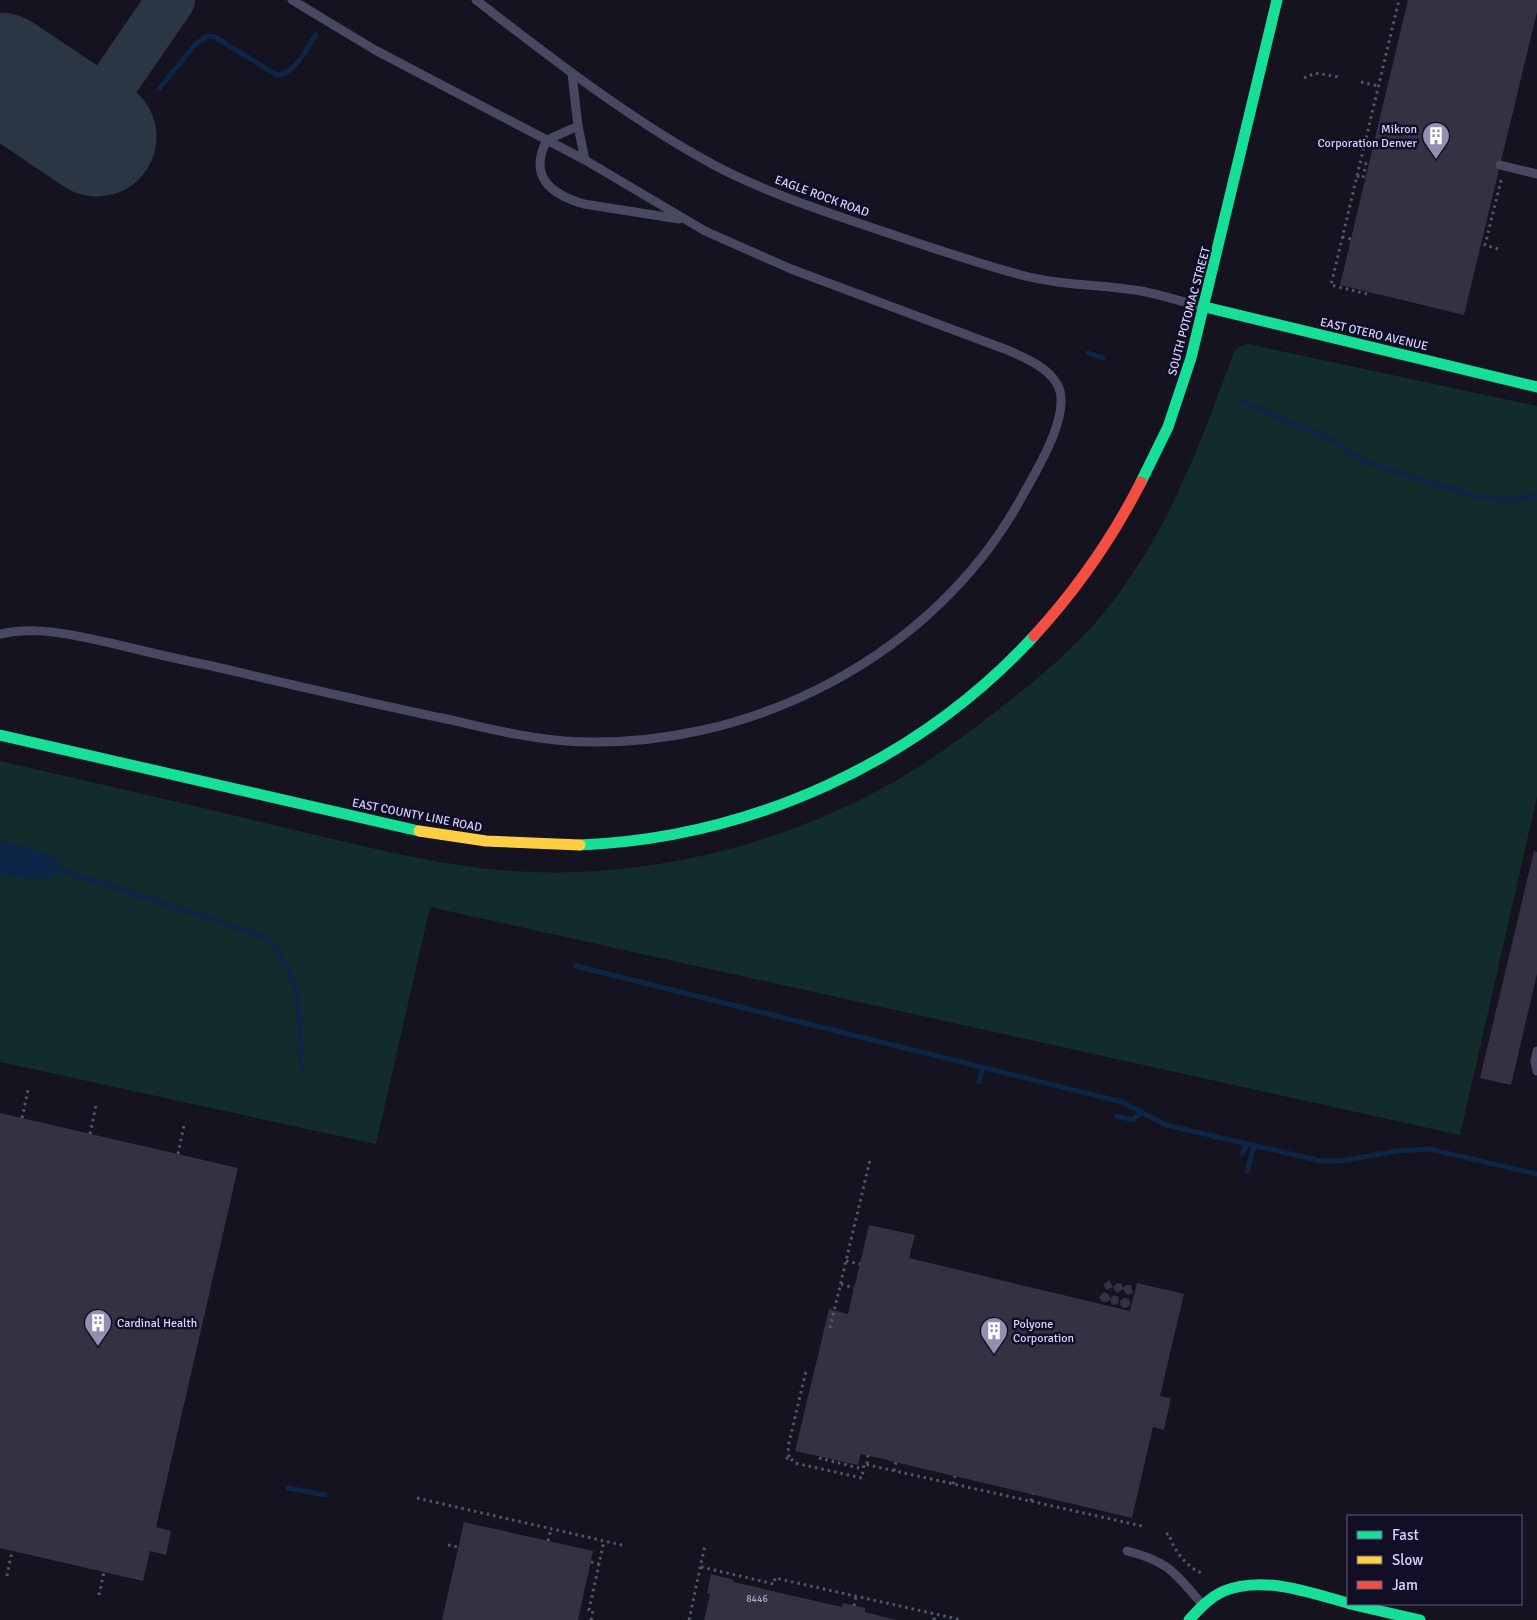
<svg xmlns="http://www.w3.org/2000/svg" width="1537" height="1620" font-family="Signika,sans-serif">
  <rect width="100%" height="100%" fill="#151320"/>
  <path fill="#122b2b" d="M1248 344 1537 406V797L1460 1135 430 907 376 1144 0 1062V761C97 783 194 806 291 829 363 846 436 865 510 871 644 880 782 846 897 780 932 760 964 736 995 712 1039 678 1081 644 1114 600 1171 525 1202 439 1234 352L1240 346Z"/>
  <path fill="#0d2547" d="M0 841 52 855 61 865 51 879 0 876Z"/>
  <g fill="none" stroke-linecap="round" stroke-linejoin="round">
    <g stroke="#0d2547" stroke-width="5">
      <path d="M159 89 195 45 207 36 215 37 277 75C296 74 306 48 316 35"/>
      <path d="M1088 353 1103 358"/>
      <path d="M1241 401 1328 438 1356 457 1383 468 1473 495 1503 501 1537 496"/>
      <path d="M52 867 260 935C304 965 298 1019 302 1067"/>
      <path d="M576 966 1122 1102 1166 1125 1321 1161H1341L1397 1151 1429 1149 1537 1174"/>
      <path d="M979 1082 983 1067"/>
      <path d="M1117 1116 1133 1120 1142 1112"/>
      <path d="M1242 1154 1247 1144"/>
      <path d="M1247 1172 1254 1146"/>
      <path d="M288 1488 325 1495"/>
    </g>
    <path stroke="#2a3644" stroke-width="48" d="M83 128 171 0"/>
    <path stroke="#2a3644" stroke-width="119" d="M0 72 97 137"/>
  </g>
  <g fill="#333142">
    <path d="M1408 0H1537V12L1464 315 1340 285Z"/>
    <path d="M1534 851 1537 852V974L1511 1085 1480 1078Z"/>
    <path d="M0 1113 238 1168 156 1527 171 1531 166 1555 150 1551 143 1581 0 1548Z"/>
    <path d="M869 1225 915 1235 909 1258 1130 1311 1137 1283 1184 1294 1160 1396 1171 1398 1164 1430 1153 1427 1132 1518 861 1454 858 1465 795 1451 829 1309 848 1314Z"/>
    <path d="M1109 1280 1113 1287 1117 1283 1122 1284 1123 1288 1126 1285H1131L1133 1293 1127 1295 1123 1289 1117 1293 1113 1287 1107 1290 1103 1285Z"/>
    <path d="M1104 1292 1108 1294 1110 1298 1114 1295 1119 1297 1118 1304 1112 1305 1110 1300 1107 1302H1102L1099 1297Z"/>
    <circle cx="1125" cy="1303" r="5"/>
    <path d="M464 1522 593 1551 578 1620H442Z"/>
    <path d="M711 1574 734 1580 733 1582 842 1607 843 1603 865 1608V1612L896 1620H704L710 1594 707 1593Z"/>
  </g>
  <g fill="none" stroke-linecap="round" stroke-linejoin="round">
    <g stroke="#4b5a67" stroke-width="3" stroke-dasharray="2.5 4" stroke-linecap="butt">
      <path d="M1304 78 1315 73 1339 77"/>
      <path d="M1361 82 1378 86"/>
      <path d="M1357 176 1363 178 1366 163H1369"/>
      <path d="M1342 237 1351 239"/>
      <path d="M1498 249 1485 245 1502 177"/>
      <path d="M1367 294 1331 285 1399 0"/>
      <path d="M22 1118 28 1090"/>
      <path d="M90 1134 96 1105"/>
      <path d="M178 1154 184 1125"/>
      <path d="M846 1261 860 1264"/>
      <path d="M841 1284 854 1288"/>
      <path d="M830 1328 870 1160"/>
      <path d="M789 1457 788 1447 806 1371"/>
      <path d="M819 1458 863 1469"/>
      <path d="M786 1459 789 1457 795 1463 862 1478 864 1464 1142 1526"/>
      <path d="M867 1464 868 1455"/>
      <path d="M894 1471 896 1462"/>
      <path d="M953 1484 955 1476"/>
      <path d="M417 1498 626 1546"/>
      <path d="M1031 1501 1033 1494"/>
      <path d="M1166 1534H1169C1173 1550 1188 1569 1204 1574"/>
      <path d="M548 1541 551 1529"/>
      <path d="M448 1545 458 1547"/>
      <path d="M591 1562 599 1564"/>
      <path d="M701 1567 774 1584 775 1578 962 1620"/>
      <path d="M7 1576 12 1551"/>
      <path d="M99 1595 104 1572"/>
      <path d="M854 1606 856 1596"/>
      <path d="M591 1620 593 1611 589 1610 604 1541"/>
      <path d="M689 1620 705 1545"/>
      <path d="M934 1620 935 1614"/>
    </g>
    <g stroke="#484861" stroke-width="9">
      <path d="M476 0C553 59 629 119 714 165 767 193 823 211 879 230 926 246 973 262 1021 275 1063 286 1100 284 1141 291 1162 295 1183 302 1204 307"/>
      <path d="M572 74 578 126 585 160"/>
      <path d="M578 126 547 140C528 176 550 194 584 204L679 219"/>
      <path d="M1500 165 1537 174"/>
      <path d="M0 634C41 625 83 637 123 646 152 653 182 660 212 666 289 684 365 702 442 718 483 727 524 738 565 741 748 753 937 656 1024 493 1038 468 1073 411 1057 384 1047 367 1027 359 1010 351L791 269 705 231 585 160 375 50 292 0"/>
      <path d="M1537 1051 1535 1061 1537 1071"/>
      <path d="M1127 1551C1168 1561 1175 1573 1202 1604"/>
    </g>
    <g stroke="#16e098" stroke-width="11">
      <path d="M1205 307 1537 387"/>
      <path d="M1141 482 1168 427 1191 358 1277 0"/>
      <path d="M0 735 419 831"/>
      <path d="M580 845C751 838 918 762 1034 636"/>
      <path d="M1350 1604 1420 1620"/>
      <path d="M1189 1620C1199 1609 1210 1597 1224 1591 1263 1575 1310 1593 1348 1603"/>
    </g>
    <path stroke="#ffcf43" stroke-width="11" d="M419 831 486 841 580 845"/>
    <path stroke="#f24e42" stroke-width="11" d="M1034 636C1077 589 1112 539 1141 482"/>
  </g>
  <defs>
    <symbol id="building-pin" viewBox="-11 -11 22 30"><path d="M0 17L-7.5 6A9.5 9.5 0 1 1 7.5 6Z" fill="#928fb1" stroke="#110e25"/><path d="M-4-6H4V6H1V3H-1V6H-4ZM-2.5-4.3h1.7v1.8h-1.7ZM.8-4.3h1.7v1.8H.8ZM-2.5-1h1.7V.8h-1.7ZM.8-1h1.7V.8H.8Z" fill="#fff"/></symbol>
  </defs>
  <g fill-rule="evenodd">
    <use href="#building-pin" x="1420" y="120" width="32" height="43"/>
    <use href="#building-pin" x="82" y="1307" width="32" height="43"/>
    <use href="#building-pin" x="978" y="1315" width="32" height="43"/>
  </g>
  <g text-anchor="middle" stroke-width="5" stroke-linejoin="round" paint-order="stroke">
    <g font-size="10" fill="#adaad0">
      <text x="757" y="1602">8446</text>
    </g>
    <g font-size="12" fill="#d6d2ff" stroke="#110e25" text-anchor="start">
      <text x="1417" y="133" text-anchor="end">Mikron<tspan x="1417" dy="14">Corporation Denver</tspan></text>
      <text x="117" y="1327">Cardinal Health</text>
      <text x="1013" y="1328">Polyone<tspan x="1013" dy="14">Corporation</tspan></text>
    </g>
    <g font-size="12" fill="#d6d2ff" stroke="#110e25">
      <text transform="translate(822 196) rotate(20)" y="4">EAGLE ROCK ROAD</text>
      <text transform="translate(1189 311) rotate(-75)" y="4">SOUTH POTOMAC STREET</text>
      <text transform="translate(1374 334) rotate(13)" y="4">EAST OTERO AVENUE</text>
      <text transform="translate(417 815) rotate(11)" y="4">EAST COUNTY LINE ROAD</text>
    </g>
  </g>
  <rect x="1347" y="1515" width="175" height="90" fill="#110e25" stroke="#605c7c"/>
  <rect x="1357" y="1531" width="25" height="8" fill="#16e098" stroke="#605c7c"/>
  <text x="1392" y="1540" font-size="15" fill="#d6d2ff">Fast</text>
  <rect x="1357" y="1556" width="25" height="8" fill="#ffcf43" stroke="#605c7c"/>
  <text x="1392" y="1565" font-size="15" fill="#d6d2ff">Slow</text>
  <rect x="1357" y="1581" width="25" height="8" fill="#f24e42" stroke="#605c7c"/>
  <text x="1392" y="1590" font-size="15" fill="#d6d2ff">Jam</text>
</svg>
